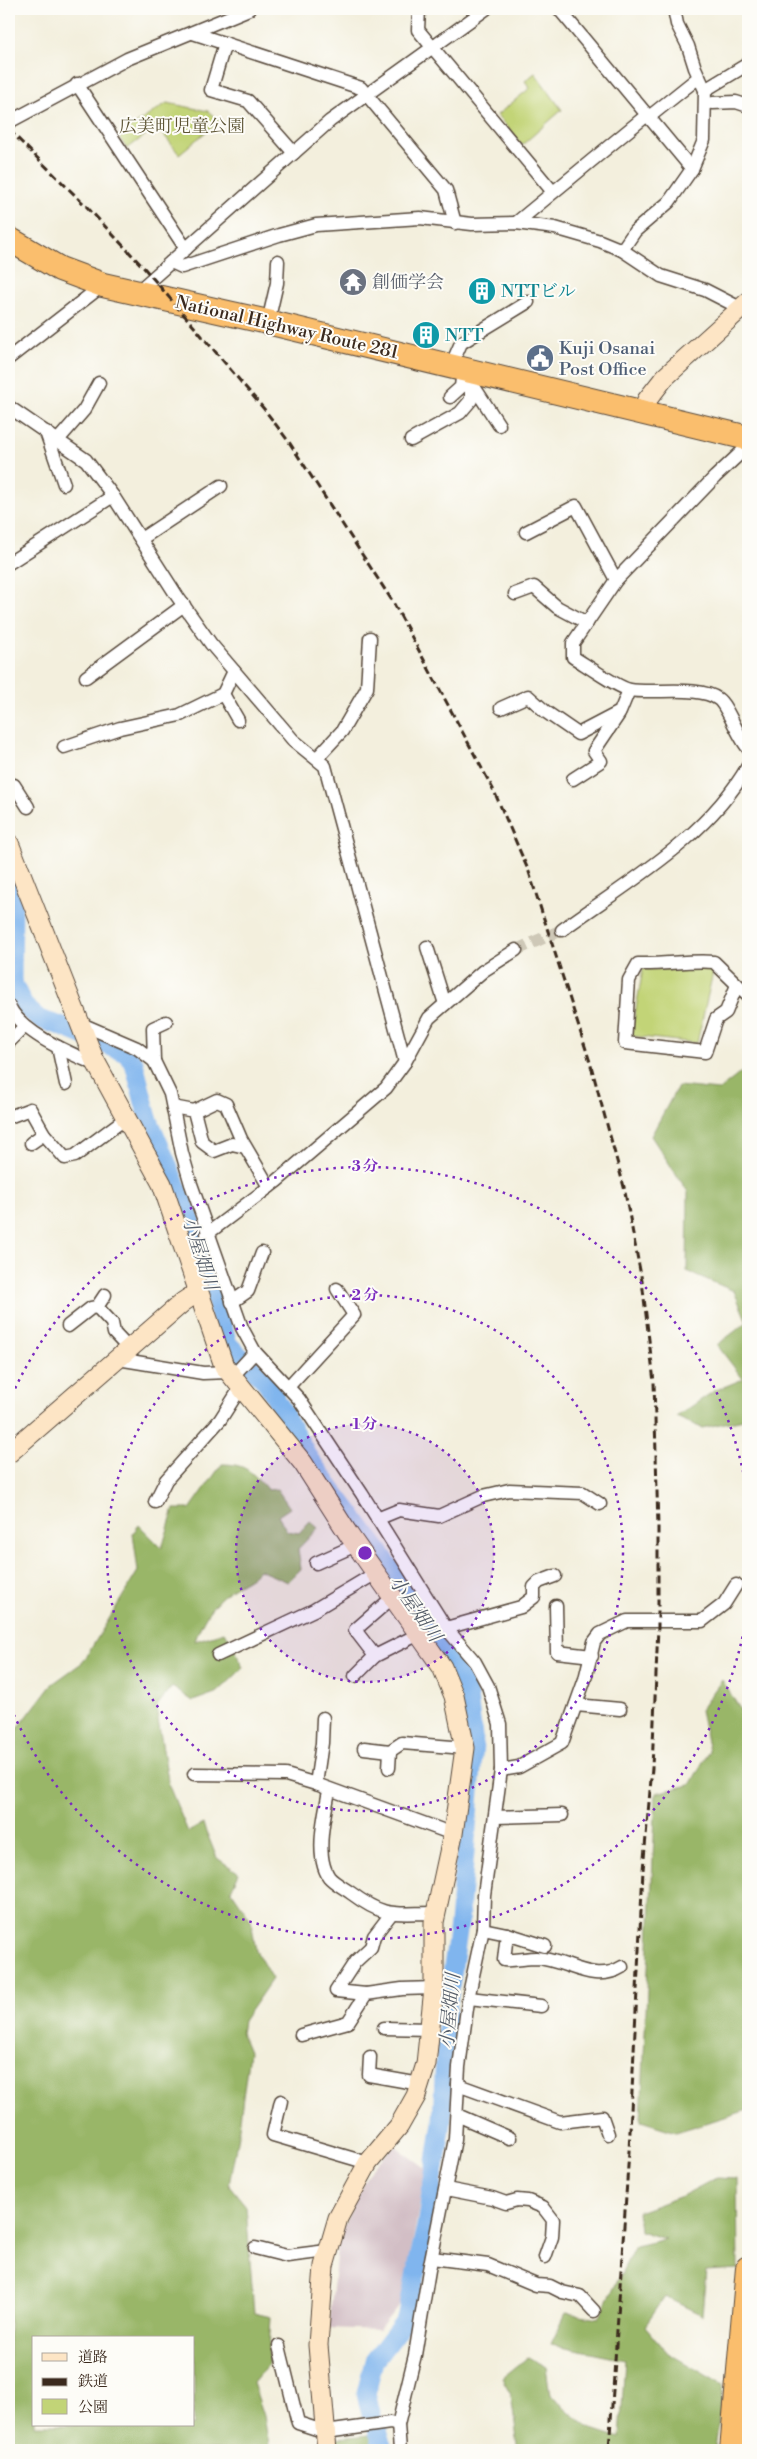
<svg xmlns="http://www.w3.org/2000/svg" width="757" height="2459" font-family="'Libre Bodoni','Noto Serif JP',serif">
  <rect width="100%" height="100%" fill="#fdfcf7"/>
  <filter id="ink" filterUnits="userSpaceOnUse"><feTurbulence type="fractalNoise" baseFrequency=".02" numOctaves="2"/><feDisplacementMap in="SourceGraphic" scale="10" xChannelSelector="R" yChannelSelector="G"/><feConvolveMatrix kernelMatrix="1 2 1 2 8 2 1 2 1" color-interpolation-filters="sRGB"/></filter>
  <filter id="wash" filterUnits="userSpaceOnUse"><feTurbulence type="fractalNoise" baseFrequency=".0096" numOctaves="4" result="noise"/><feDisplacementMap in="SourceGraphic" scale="20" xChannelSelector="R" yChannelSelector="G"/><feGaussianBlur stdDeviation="1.12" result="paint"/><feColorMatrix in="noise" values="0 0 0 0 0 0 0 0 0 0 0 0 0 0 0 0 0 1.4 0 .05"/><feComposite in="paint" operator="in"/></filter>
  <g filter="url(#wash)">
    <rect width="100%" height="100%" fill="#f3efdd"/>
    <path fill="#d2bec5" d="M394 2145 426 2168 402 2301 379 2330 329 2328 338 2238 366 2177Z"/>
    <g fill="#c2d477" stroke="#7e7f4a">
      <path d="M535 73 562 110 522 145 497 115 530 88 525 81Z"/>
      <path d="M167 103 208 111 219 121 179 154 157 126 127 149 118 136Z"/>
      <path d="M714 968 697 1043 631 1036 643 969 682 970Z"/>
    </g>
    <g fill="#99b668" stroke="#6a7043" fill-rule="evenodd">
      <path d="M748 1067V1418L702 1428 676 1417 714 1391 743 1379 717 1345 747 1322 734 1291 687 1271 688 1192 651 1136 678 1086 719 1090Z"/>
      <path d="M222 1464C247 1464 251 1472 268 1490L277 1489 290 1508 278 1516 287 1531 299 1533 310 1521 318 1528 298 1549 301 1569 288 1582 259 1570C251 1580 240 1583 230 1590 212 1603 202 1620 195 1641L224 1632 230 1639 243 1668 218 1692 193 1701 172 1687 156 1707 169 1786 188 1832 203 1824 217 1858 239 1873 231 1890 251 1920 256 1951 272 1979 243 2021 241 2033 249 2052 238 2135 229 2185 246 2206 254 2313 271 2317 268 2365 253 2383 264 2416 270 2450H9V1740L51 1685 83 1662 138 1571 133 1533 139 1525 162 1548 174 1509H190ZM34 2338H194V2425H34Z"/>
      <path d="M722 1680 748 1722V2110L676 2132 641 2121 656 1793 690 1785 709 1751 700 1710Z"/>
      <path d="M716 2178 737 2179 738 2269 706 2271 702 2315 665 2297 645 2326 668 2353 723 2385 715 2450H521L518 2446 511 2394 502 2378 528 2357 546 2367 550 2395 589 2428 620 2438 625 2359 551 2344 566 2313 599 2318 635 2246 666 2239 640 2231 638 2212 682 2196Z"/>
      <path d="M370 2435 376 2450H338L337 2438Z"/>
    </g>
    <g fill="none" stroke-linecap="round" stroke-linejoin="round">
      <path stroke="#80b5ee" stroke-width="19" d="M9 880 13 904 12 981 24 1006 39 1019 58 1025 126 1053 134 1063 148 1118 197 1234 228 1344 267 1383 310 1460 379 1551 439 1639 467 1689 474 1744 459 1924 447 2009 442 2122 426 2226 406 2319 374 2361 366 2394 372 2417 385 2450"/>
    </g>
  </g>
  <g filter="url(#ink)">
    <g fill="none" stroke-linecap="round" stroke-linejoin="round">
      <path stroke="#cec8b7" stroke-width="12" stroke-dasharray="12 6" stroke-linecap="butt" d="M516 950 562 930"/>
      <defs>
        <g id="street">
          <path d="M419 9 418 30 553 192"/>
          <path d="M559 9 692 169"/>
          <path d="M193 33 361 88 446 190 455 223"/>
          <path d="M225 43 211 90 248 101 294 153"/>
          <path d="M77 84 186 249"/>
          <path d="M705 90 748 64"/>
          <path d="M713 103 736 102 748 106"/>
          <path d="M649 117 699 77"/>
          <path d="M9 122 127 59 249 9"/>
          <path d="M516 223 647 115"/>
          <path d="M622 250 635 231 669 202 692 169 704 140 705 90 695 68 688 46 677 24 674 9"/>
          <path d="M171 262 182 267 279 235 316 225 420 218 472 224 516 223 555 228 600 241 622 250 661 276 705 290 746 311"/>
          <path d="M137 292 330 121 486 9"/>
          <path d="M268 322 277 283 278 261"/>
          <path d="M9 358 103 285"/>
          <path d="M451 366 461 343 528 302"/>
          <path d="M471 382 499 425"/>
          <path d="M450 397 461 387 463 369"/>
          <path d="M9 407 86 460 113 496 177 596 211 644 293 740 325 766 405 1062"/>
          <path d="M46 432 64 484"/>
          <path d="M58 440 84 410 99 383"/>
          <path d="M411 440 460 413 471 400V382"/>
          <path d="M748 446 715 477 616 580 573 643V657C586 665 618 688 630 690 653 694 700 685 718 699 727 705 738 737 748 748"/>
          <path d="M526 532 576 506 616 580"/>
          <path d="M141 539 221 486"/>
          <path d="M9 563 113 496"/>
          <path d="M515 594 534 587 557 607 587 623"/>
          <path d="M86 677 184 605"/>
          <path d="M223 694 238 720"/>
          <path d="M501 708 528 696 546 712 578 734 620 712 629 690"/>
          <path d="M64 747 120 728 180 715 223 694 234 671"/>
          <path d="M317 758 342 731 367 688 370 638"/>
          <path d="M573 779 601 761 594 751 619 714"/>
          <path d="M9 786 14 785 28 807"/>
          <path d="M562 930C628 882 707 838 748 766"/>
          <path d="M427 947 445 1004"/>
          <path d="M737 985 726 1012 716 1019 705 1052 625 1043 629 980 638 964C664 965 688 960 714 962L748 995"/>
          <path d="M9 1006C22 1034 70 1053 97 1065"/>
          <path d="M79 1023 137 1048 154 1061 170 1094 182 1153 191 1184 242 1328 255 1352 299 1399 362 1494 446 1628 475 1662 488 1686 500 1724 501 1770 484 1895 483 1929 469 1994 459 2067 455 2139 429 2270 415 2355 398 2425 400 2450"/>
          <path d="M9 1042 25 1026"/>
          <path d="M58 1047 66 1084"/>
          <path d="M154 1061 153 1028 166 1022"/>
          <path d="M173 1107 194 1111 217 1100 226 1104 241 1139 269 1187"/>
          <path d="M194 1111 202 1142 214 1151 232 1144 245 1147"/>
          <path d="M9 1117 30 1109 44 1134 65 1158 75 1156 126 1118"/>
          <path d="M31 1143 44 1134"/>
          <path d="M207 1234 277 1181 386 1088 405 1062 429 1018 483 971 516 950"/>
          <path d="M105 1295 97 1307 112 1323 114 1333 129 1349"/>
          <path d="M232 1302 248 1291 262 1253"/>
          <path d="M68 1326 91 1308 97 1307"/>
          <path d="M118 1359 203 1373 229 1372"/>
          <path d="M232 1377 255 1352"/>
          <path d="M288 1387 354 1315 337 1289"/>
          <path d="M155 1502 166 1480 220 1420 241 1387"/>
          <path d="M377 1519 399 1510 439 1516 483 1496 509 1490 583 1493 600 1504"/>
          <path d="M316 1563 356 1545"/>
          <path d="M556 1606 557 1652 592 1656"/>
          <path d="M446 1628 521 1607 534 1597V1587L539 1582 555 1576"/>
          <path d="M218 1655 314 1610 376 1573"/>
          <path d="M375 1656 355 1630 393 1597"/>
          <path d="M355 1676 375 1656 419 1634"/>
          <path d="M576 1705 620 1709"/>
          <path d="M364 1748 390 1751"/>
          <path d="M389 1768 390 1751 402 1743 465 1748"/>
          <path d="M501 1770 519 1767 562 1743 585 1679 594 1642 600 1634 627 1621H702L724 1604 736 1585"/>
          <path d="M194 1774 286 1775 316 1784 453 1834"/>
          <path d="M316 1784 322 1743 323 1718"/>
          <path d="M329 1791C325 1813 314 1856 329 1877 334 1883 344 1888 351 1893 386 1919 394 1913 436 1913"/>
          <path d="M495 1817 562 1815"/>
          <path d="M483 1929 507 1934 504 1960C515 1961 525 1958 536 1958 566 1959 593 1985 622 1967"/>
          <path d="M507 1934 545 1946"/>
          <path d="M366 1994 336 1991 355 1962 371 1947 374 1936 391 1914"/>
          <path d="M469 1998 541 2006"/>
          <path d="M384 2028 430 2029"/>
          <path d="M301 2035 348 2022 366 1994 402 1989 434 1988"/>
          <path d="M370 2057 369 2075 420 2084"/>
          <path d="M458 2085 560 2122 602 2117 608 2134"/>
          <path d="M281 2101 273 2135 368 2163"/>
          <path d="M457 2115 510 2138"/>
          <path d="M446 2189 492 2198 506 2203 517 2200 528 2201 543 2207 553 2220 552 2237 545 2257"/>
          <path d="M255 2248 287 2256 327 2251"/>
          <path d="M432 2258 488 2265 536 2285 550 2286 562 2292 580 2296 594 2311"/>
          <path d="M279 2346 298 2423 326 2432 390 2423 398 2425"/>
        </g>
        <g id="secondary">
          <path d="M642 413 647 400 665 377 748 302"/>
          <path d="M9 843 94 1059 162 1184 224 1366 303 1463 349 1535 442 1667 454 1696 465 1748 453 1834 434 1922V1988L426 2064 416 2096 399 2126 368 2163 338 2218 324 2266 318 2345 327 2450"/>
          <path d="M9 1453 183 1302 198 1292"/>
        </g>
        <g id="highway">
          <path d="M9 239 60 269 103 285 259 320 748 438"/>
          <path d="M732 2450 748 2268"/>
        </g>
      </defs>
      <use href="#street" stroke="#57483b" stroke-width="15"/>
      <use href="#secondary" stroke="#57483b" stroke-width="21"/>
      <use href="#highway" stroke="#57483b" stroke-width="26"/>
      <use href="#street" stroke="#fff" stroke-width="12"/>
      <use href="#secondary" stroke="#fde5c5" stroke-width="19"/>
      <use href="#highway" stroke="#fabe6d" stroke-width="24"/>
      <path stroke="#3b2a1e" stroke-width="3" stroke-dasharray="8 4" stroke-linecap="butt" d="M9 130 87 207 145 269 264 409 289 442 393 602 494 791 529 872 590 1062 624 1187 642 1281 654 1382 658 1527V1627L652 1768 643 1870 629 2151 609 2450"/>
    </g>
  </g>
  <circle cx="365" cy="1553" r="129" fill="#7b2cbf" fill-opacity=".12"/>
  <g fill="none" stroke="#7b2cbf" stroke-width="2.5" stroke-dasharray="2.5 5">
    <circle cx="365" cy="1553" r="129"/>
    <circle cx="365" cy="1553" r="258"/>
    <path d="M748 1607A387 387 0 0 1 9 1704M9 1402A387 387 0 0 1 748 1499"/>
  </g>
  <defs>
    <symbol id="temple-disc" viewBox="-11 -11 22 22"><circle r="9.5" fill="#6b7280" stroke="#fdfcf7"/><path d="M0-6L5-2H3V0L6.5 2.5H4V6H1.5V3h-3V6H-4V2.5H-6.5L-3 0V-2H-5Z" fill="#fff"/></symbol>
    <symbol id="building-disc" viewBox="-11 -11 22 22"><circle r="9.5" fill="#0f9aa8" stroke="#fdfcf7"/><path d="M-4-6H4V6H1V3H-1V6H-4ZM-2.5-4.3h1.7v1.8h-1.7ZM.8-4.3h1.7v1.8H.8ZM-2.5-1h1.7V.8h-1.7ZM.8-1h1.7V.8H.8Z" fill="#fff"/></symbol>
    <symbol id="civic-disc" viewBox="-11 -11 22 22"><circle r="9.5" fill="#5c6f8a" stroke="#fdfcf7"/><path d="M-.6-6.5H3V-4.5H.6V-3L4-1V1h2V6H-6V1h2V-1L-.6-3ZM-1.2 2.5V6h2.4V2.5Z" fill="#fff"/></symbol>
  </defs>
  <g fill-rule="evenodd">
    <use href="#temple-disc" x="337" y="266" width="32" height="32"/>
    <use href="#building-disc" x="466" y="275" width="32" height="32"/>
    <use href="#building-disc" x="410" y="319" width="32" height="32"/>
    <use href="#civic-disc" x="524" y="342" width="32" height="32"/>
  </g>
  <g text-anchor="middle" stroke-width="4" stroke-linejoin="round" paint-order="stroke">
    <g font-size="18" fill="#5d5434" stroke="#fdfcf7">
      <text x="182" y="132">広美町児童公園</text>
    </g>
    <g font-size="18" fill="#5b616d" stroke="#fdfcf7" text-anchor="start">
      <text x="372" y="288">創価学会</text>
    </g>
    <g font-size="18" fill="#0d838f" stroke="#fdfcf7" text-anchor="start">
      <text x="501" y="297">NTTビル</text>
      <text x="445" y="341">NTT</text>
    </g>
    <g font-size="18" fill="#3b2a1e" stroke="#fdfcf7">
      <text transform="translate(287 327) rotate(13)" y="6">National Highway Route 281</text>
    </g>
    <g font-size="18" fill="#4e5e75" stroke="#fdfcf7" text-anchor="start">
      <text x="559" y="354">Kuji Osanai<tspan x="559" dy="21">Post Office</tspan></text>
    </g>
    <g font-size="19" font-style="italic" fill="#535b67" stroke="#fdfcf7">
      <text transform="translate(201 1253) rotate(72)" y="7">小屋畑川</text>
      <text transform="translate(416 1608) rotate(55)" y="7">小屋畑川</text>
      <text transform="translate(449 2011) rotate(-85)" y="7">小屋畑川</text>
    </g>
  </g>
  <circle cx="365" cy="1553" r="8" fill="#7b2cbf" stroke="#fdfcf7" stroke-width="2.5"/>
  <g font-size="15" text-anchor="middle" font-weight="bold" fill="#7b2cbf" stroke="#fdfcf7" stroke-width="4" stroke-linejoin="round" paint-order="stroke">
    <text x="365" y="1171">3 分</text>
    <text x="365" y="1300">2 分</text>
    <text x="365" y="1429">1 分</text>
  </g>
  <rect width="757" height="2459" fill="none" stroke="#fdfcf7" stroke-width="30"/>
  <rect x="32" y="2336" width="162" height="90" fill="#fdfcf7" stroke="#afa8a0"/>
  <rect x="42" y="2353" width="25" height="8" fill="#fde5c5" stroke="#afa8a0"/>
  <text x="78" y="2362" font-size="15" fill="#3b2a1e">道路</text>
  <rect x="42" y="2378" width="25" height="8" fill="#3b2a1e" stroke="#afa8a0"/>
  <text x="78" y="2386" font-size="15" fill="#3b2a1e">鉄道</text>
  <rect x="42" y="2399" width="25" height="15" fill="#c2d477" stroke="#afa8a0"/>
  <text x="78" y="2412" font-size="15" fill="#3b2a1e">公園</text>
</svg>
